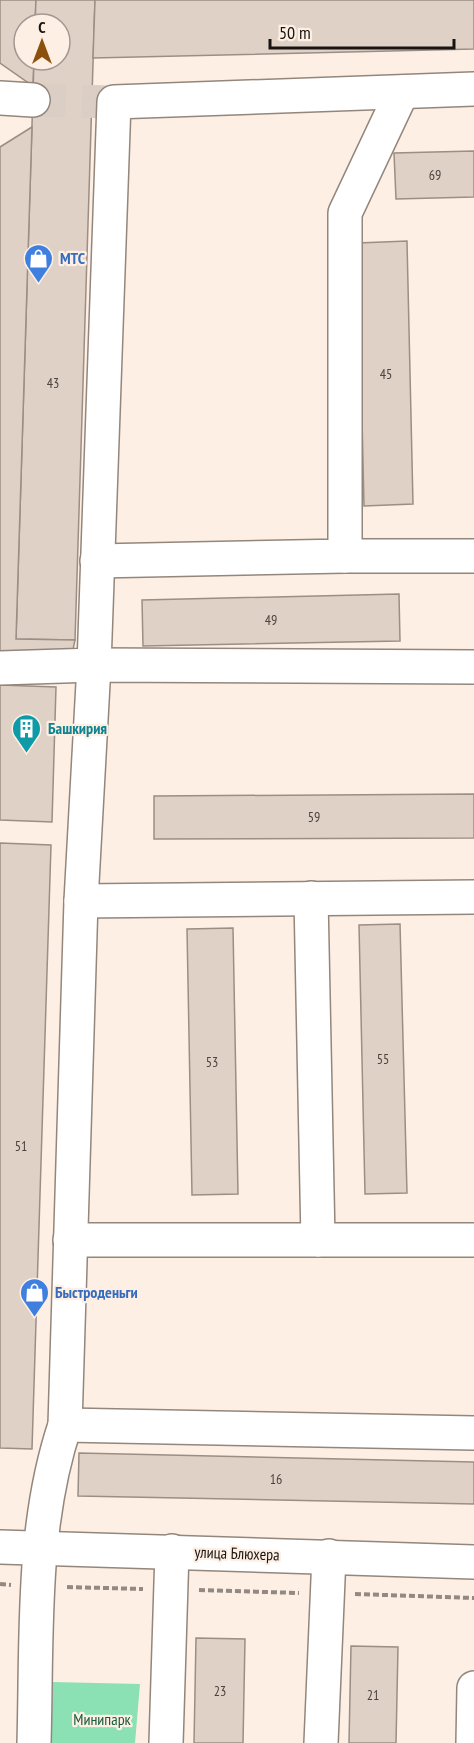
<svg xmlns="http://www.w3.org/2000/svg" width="474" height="1743" font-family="'PT Sans Narrow',sans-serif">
  <rect width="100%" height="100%" fill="#fdefe4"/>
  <path fill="#8be1b4" d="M53 1682 140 1684 135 1743H50Z"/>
  <g fill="#dfd1c6" stroke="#9b8e84" stroke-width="1.5">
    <path d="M0 0H51H36L35 24H24V60H34L33 86 0 63Z"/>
    <path d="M36 0H95L75 640 16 639 34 60H60V24H35Z"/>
    <path d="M95 0H474V49L93 58Z"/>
    <path d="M32 127 16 639 75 640 71 659 0 657V147Z"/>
    <path d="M474 151V197L396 199 394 153Z"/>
    <path d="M407 241 413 504 364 506 358 243Z"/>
    <path d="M399 594 400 641 143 646 142 600Z"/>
    <path d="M0 685 56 687 52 822 0 820Z"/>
    <path d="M474 794V838L154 839V796Z"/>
    <path d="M0 843 51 845 32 1449 0 1448Z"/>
    <path d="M400 924 407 1193 365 1194 359 925Z"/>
    <path d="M233 928 238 1194 192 1195 187 929Z"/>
    <path d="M79 1453 474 1462V1504L78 1496Z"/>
    <path d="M196 1638 245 1639 243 1743H194Z"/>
    <path d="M351 1646 398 1647 396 1743H349Z"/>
  </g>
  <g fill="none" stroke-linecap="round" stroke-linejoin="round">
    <path stroke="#dbcec4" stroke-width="33" stroke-dasharray="33 16" stroke-linecap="butt" d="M33 100 114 102"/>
    <defs>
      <g id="minor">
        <path d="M0 98 33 100"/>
        <path d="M345 556H474"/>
        <path d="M97 561 345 556V213L402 92"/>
        <path d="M0 668 94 665 114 102 474 89"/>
        <path d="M311 898 318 1240"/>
        <path d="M81 901 474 897"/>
        <path d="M70 1240H474"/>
        <path d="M65 1425 474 1433"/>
        <path d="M0 1547 474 1562"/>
        <path d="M34 1743C37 1636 31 1527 65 1425L81 901 94 665 474 667"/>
        <path d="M166 1743 172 1551"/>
        <path d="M321 1743 329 1556"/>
        <path d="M473 1743 474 1688"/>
      </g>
    </defs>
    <use href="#minor" stroke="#93867c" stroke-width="36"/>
    <g stroke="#938982" stroke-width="4" stroke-dasharray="6 3" stroke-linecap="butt">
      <path d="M0 1584 11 1585"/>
      <path d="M67 1587 143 1589"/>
      <path d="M199 1590 299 1593"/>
      <path d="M355 1594 474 1598"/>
    </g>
    <use href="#minor" stroke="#fff" stroke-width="33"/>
  </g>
  <defs>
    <symbol id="shop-pin" viewBox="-11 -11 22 30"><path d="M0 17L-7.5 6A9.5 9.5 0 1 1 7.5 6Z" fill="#3f7fe0" stroke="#fdefe4"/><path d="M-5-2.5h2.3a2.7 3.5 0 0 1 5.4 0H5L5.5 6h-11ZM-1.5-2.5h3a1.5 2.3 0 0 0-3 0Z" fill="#fff"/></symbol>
    <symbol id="building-pin" viewBox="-11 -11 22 30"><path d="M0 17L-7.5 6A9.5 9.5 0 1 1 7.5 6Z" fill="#0f9aa8" stroke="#fdefe4"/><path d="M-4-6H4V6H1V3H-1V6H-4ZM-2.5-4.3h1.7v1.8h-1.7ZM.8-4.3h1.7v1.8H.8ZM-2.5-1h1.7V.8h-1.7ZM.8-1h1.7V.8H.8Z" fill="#fff"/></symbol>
  </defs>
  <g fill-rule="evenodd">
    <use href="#shop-pin" x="22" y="242" width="33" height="45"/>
    <use href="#building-pin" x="10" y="712" width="33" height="45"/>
    <use href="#shop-pin" x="18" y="1276" width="33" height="45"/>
  </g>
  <g text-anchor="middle" stroke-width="4.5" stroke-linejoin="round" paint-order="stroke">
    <g font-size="14" fill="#4a433e">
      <text x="435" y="180">69</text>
      <text x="386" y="379">45</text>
      <text x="53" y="388">43</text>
      <text x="271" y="625">49</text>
      <text x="314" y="822">59</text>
      <text x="383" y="1064">55</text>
      <text x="212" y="1067">53</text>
      <text x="21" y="1151">51</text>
      <text x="276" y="1484">16</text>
      <text x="220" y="1696">23</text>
      <text x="373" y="1700">21</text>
    </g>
    <g font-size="16" font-weight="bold" fill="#366cbe" stroke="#fdefe4" text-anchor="start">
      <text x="60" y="264">МТС</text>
      <text x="55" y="1298">Быстроденьги</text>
    </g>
    <g font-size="16" font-weight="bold" fill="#0d838f" stroke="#fdefe4" text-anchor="start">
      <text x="48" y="734">Башкирия</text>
    </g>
    <g font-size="16" fill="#191411" stroke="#fdefe4">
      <text transform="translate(237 1553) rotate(2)" y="6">улица Блюхера</text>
    </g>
    <g font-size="16" fill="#185a3c" stroke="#fdefe4">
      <text x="102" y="1725">Минипарк</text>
    </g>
  </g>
  <g transform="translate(42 42)"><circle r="28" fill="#fdefe4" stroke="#a29790" stroke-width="1.5"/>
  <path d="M0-4.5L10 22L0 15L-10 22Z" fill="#8b500c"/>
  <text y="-9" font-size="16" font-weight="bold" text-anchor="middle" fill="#191411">С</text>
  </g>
  <path d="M270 39v9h184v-9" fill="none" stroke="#191411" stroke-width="3"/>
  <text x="279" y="39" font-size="18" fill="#191411" stroke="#fdefe4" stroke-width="4.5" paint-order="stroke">50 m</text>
</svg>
